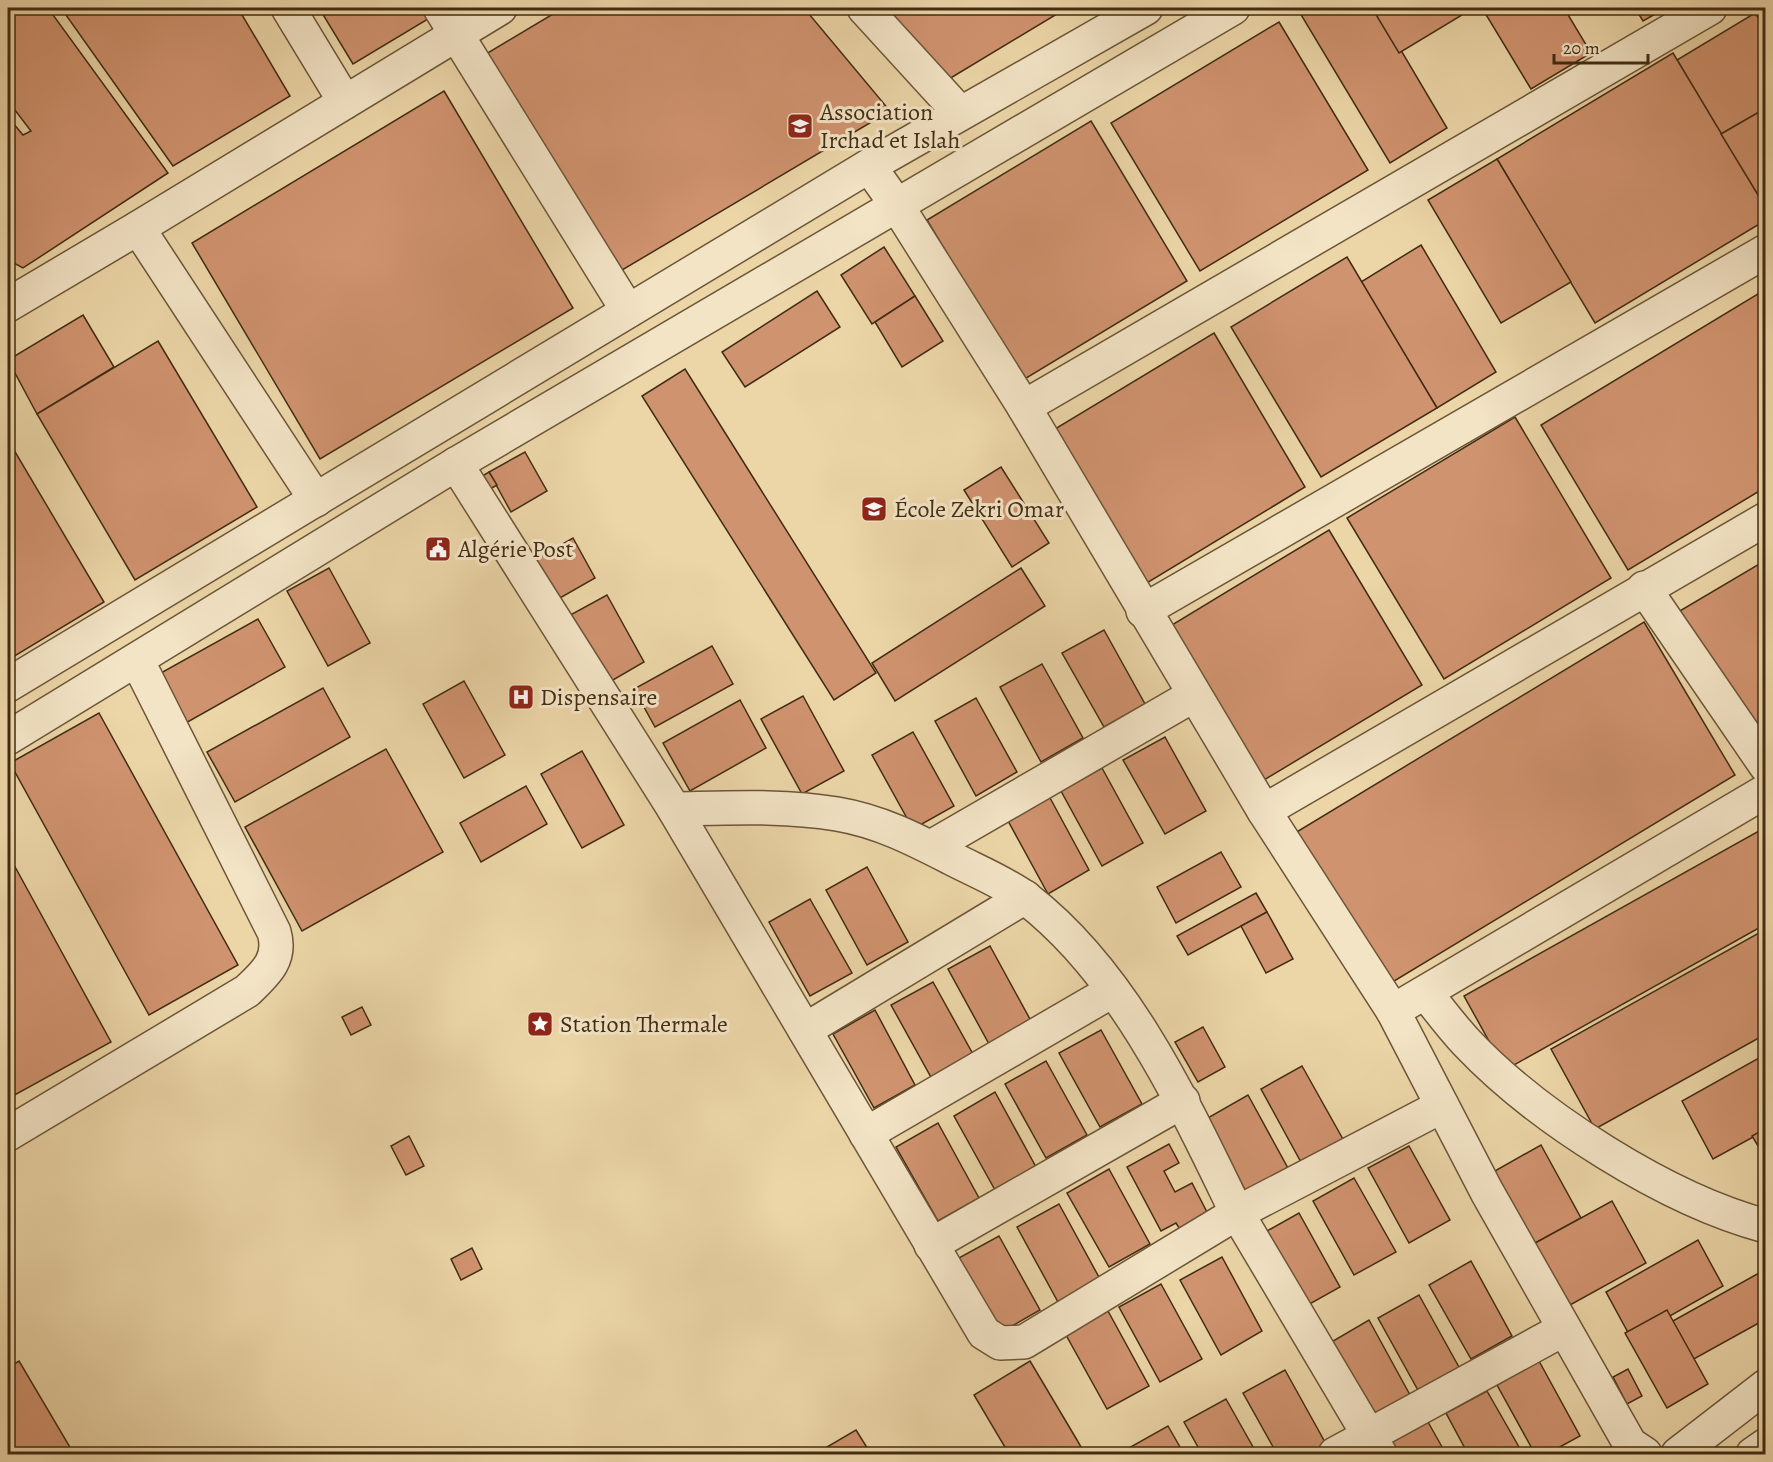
<svg xmlns="http://www.w3.org/2000/svg" width="1773" height="1462" font-family="Alegreya,serif">
  <rect width="100%" height="100%" fill="#ecd6a8"/>
  <filter id="stains"><feTurbulence type="fractalNoise" baseFrequency=".00333" numOctaves="4"/><feColorMatrix values="0 0 0 0 .2 0 0 0 0 .09 0 0 0 0 .02 0 0 0 .5 -.17"/></filter>
  <radialGradient id="worn" r=".72"><stop offset=".6" stop-color="#630" stop-opacity="0"/><stop offset="1" stop-color="#630" stop-opacity=".3"/></radialGradient>
  <g fill="#d0936f" stroke="#412c13" stroke-width="1.5">
    <path d="M8 8H48L168 173 23 268 8 260V117L23 135 31 131 8 101Z"/>
    <path d="M61 8H238L290 96 173 166Z"/>
    <path d="M319 8H421L428 19 353 64Z"/>
    <path d="M563 8H804L890 111 612 276 481 57Z"/>
    <path d="M884 8H1067L949 79Z"/>
    <path d="M1297 8H1376L1447 128 1390 163Z"/>
    <path d="M1372 8H1458L1462 15 1399 53Z"/>
    <path d="M1482 8H1564L1591 53 1531 89Z"/>
    <path d="M1635 8H1666L1643 21Z"/>
    <path d="M1755 13 1766 29V108L1721 134 1677 60Z"/>
    <path d="M1279 22 1368 170 1200 271 1111 123Z"/>
    <path d="M1673 53 1766 208V220L1595 323 1497 159Z"/>
    <path d="M444 91 573 308 320 459 192 243Z"/>
    <path d="M1766 108V208L1721 134Z"/>
    <path d="M1091 121 1187 281 1023 380 927 220Z"/>
    <path d="M1497 159 1571 282 1501 323 1428 200Z"/>
    <path d="M1421 245 1496 372 1437 408 1361 282Z"/>
    <path d="M884 247 915 296 872 324 841 275Z"/>
    <path d="M1347 257 1437 408 1321 477 1231 327Z"/>
    <path d="M1766 289V487L1628 570 1541 425Z"/>
    <path d="M817 291 840 327 745 387 722 352Z"/>
    <path d="M915 296 943 341 902 367 875 322Z"/>
    <path d="M83 315 114 367 37 414 8 360Z"/>
    <path d="M1214 333 1305 487 1137 589 1045 435Z"/>
    <path d="M158 341 257 507 135 580 37 414Z"/>
    <path d="M685 369 876 673 834 700 642 396Z"/>
    <path d="M1515 417 1611 578 1444 679 1347 518Z"/>
    <path d="M8 440 104 602 8 660Z"/>
    <path d="M525 452 547 491 511 512 489 472Z"/>
    <path d="M1001 467 1049 543 1012 567 964 490Z"/>
    <path d="M489 472 497 485 487 491 479 478Z"/>
    <path d="M1329 530 1422 685 1259 783 1167 628Z"/>
    <path d="M573 538 595 578 553 602 531 562Z"/>
    <path d="M1766 560V759L1678 612Z"/>
    <path d="M329 568 370 643 328 666 287 591Z"/>
    <path d="M1021 568 1045 606 895 701 872 663Z"/>
    <path d="M607 595 644 662 601 687 563 619Z"/>
    <path d="M258 619 285 667 177 728 150 679Z"/>
    <path d="M1644 622 1735 775 1381 989 1290 836Z"/>
    <path d="M1104 630 1145 704 1104 727 1062 653Z"/>
    <path d="M712 646 733 684 655 727 634 689Z"/>
    <path d="M1042 664 1083 738 1041 762 1000 687Z"/>
    <path d="M464 681 505 755 464 778 423 704Z"/>
    <path d="M323 688 350 737 235 802 207 752Z"/>
    <path d="M803 696 844 771 802 794 761 719Z"/>
    <path d="M976 698 1017 772 976 796 935 721Z"/>
    <path d="M740 700 766 748 690 791 663 743Z"/>
    <path d="M99 713 238 965 149 1015 10 763Z"/>
    <path d="M913 732 954 806 913 829 872 755Z"/>
    <path d="M1165 737 1206 811 1165 834 1123 760Z"/>
    <path d="M386 749 443 852 302 931 245 827Z"/>
    <path d="M582 751 624 825 582 848 541 774Z"/>
    <path d="M1102 768 1143 843 1102 866 1061 791Z"/>
    <path d="M526 786 547 824 481 862 460 823Z"/>
    <path d="M1049 796 1089 870 1048 894 1007 819Z"/>
    <path d="M1766 827V924L1505 1070 1464 996Z"/>
    <path d="M1221 852 1241 887 1176 923 1157 887Z"/>
    <path d="M8 854 111 1042 11 1097 8 1091Z"/>
    <path d="M867 867 908 942 867 965 826 890Z"/>
    <path d="M1256 893 1267 912 1188 955 1177 936Z"/>
    <path d="M810 899 852 973 810 996 769 922Z"/>
    <path d="M1267 912 1293 959 1266 973 1241 926Z"/>
    <path d="M1766 929V1034L1595 1129 1551 1049Z"/>
    <path d="M990 946 1031 1021 989 1044 948 969Z"/>
    <path d="M933 982 974 1056 932 1079 891 1005Z"/>
    <path d="M362 1007 371 1025 351 1035 342 1017Z"/>
    <path d="M875 1010 915 1085 874 1108 833 1034Z"/>
    <path d="M1203 1027 1225 1067 1198 1082 1175 1042Z"/>
    <path d="M1101 1030 1142 1104 1100 1127 1059 1053Z"/>
    <path d="M1766 1054V1130L1713 1159 1682 1101Z"/>
    <path d="M1046 1061 1087 1135 1046 1158 1005 1084Z"/>
    <path d="M1302 1066 1344 1141 1302 1164 1261 1089Z"/>
    <path d="M995 1092 1036 1167 995 1190 954 1116Z"/>
    <path d="M1248 1095 1289 1170 1247 1193 1206 1119Z"/>
    <path d="M938 1123 979 1198 938 1221 896 1147Z"/>
    <path d="M1766 1128V1159L1752 1136Z"/>
    <path d="M409 1136 424 1166 406 1175 391 1146Z"/>
    <path d="M1169 1144 1179 1163 1164 1171 1175 1192 1192 1183 1209 1216 1181 1231 1176 1223 1161 1231 1127 1167Z"/>
    <path d="M1541 1145 1581 1218 1526 1248 1486 1176Z"/>
    <path d="M1409 1146 1450 1220 1409 1243 1368 1168Z"/>
    <path d="M1109 1169 1150 1244 1109 1267 1067 1193Z"/>
    <path d="M1354 1178 1396 1252 1354 1275 1313 1201Z"/>
    <path d="M1612 1201 1646 1263 1561 1310 1526 1248Z"/>
    <path d="M1059 1204 1100 1279 1058 1302 1017 1227Z"/>
    <path d="M1299 1213 1340 1287 1299 1310 1258 1236Z"/>
    <path d="M999 1236 1040 1310 998 1334 957 1259Z"/>
    <path d="M1698 1240 1723 1286 1631 1338 1606 1292Z"/>
    <path d="M472 1248 482 1269 461 1280 451 1259Z"/>
    <path d="M1222 1257 1262 1331 1221 1355 1180 1280Z"/>
    <path d="M1471 1261 1512 1336 1471 1359 1429 1285Z"/>
    <path d="M1759 1273 1766 1284V1319L1692 1360 1671 1322Z"/>
    <path d="M1161 1284 1202 1359 1160 1382 1119 1307Z"/>
    <path d="M1419 1295 1460 1369 1419 1392 1378 1318Z"/>
    <path d="M1667 1310 1708 1384 1667 1408 1625 1333Z"/>
    <path d="M1108 1311 1149 1386 1107 1409 1066 1335Z"/>
    <path d="M1369 1320 1410 1395 1369 1418 1328 1344Z"/>
    <path d="M19 1361 74 1454H8V1368Z"/>
    <path d="M1030 1361 1077 1440 1085 1454H1009L974 1395Z"/>
    <path d="M1539 1361 1580 1436 1547 1454H1535L1497 1385Z"/>
    <path d="M1628 1369 1642 1396 1627 1404 1613 1377Z"/>
    <path d="M1285 1370 1326 1444 1308 1454H1277L1243 1393Z"/>
    <path d="M1487 1391 1523 1454H1468L1446 1413Z"/>
    <path d="M1226 1399 1257 1454H1202L1184 1422Z"/>
    <path d="M1428 1422 1446 1454H1391L1386 1445Z"/>
    <path d="M1168 1426 1184 1454H1130L1127 1449Z"/>
    <path d="M856 1430 871 1454H815Z"/>
  </g>
  <g fill="none" stroke-linecap="round" stroke-linejoin="round">
    <defs>
      <g id="minor">
        <path d="M288 8 345 102"/>
        <path d="M440 8 628 311"/>
        <path d="M864 8 960 113"/>
        <path d="M869 166 896 204 1024 407 1264 811 1393 1011 1487 1192 1630 1444 1645 1454"/>
        <path d="M138 228 316 500"/>
        <path d="M8 305 138 228 500 8"/>
        <path d="M1024 407 1710 8"/>
        <path d="M456 464 674 809 984 1333 1000 1343 1024 1342 1237 1213 1380 1454"/>
        <path d="M1644 588 1766 766"/>
        <path d="M1143 611 1766 251"/>
        <path d="M674 809C729 808 783 805 837 814 879 821 914 839 951 858 976 871 1004 882 1027 899 1125 975 1184 1104 1237 1213L1442 1106"/>
        <path d="M1264 811 1766 519"/>
        <path d="M931 847 1194 695"/>
        <path d="M1426 993C1439 1010 1452 1027 1467 1043 1537 1117 1667 1200 1766 1226"/>
        <path d="M1393 1011 1766 791"/>
        <path d="M805 1030 1025 897"/>
        <path d="M8 1134 247 991C266 973 282 959 274 932L137 660"/>
        <path d="M866 1134 1112 991"/>
        <path d="M931 1245 1183 1101"/>
        <path d="M1335 1454 1564 1329"/>
      </g>
      <g id="tertiary">
        <path d="M8 685 869 166 1146 8"/>
        <path d="M8 738 456 464 1233 8"/>
        <path d="M1678 1454 1766 1386"/>
        <path d="M1753 1454 1766 1445"/>
      </g>
    </defs>
    <use href="#minor" stroke="#6c5638" stroke-width="36"/>
    <use href="#tertiary" stroke="#6c5638" stroke-width="36"/>
    <use href="#minor" stroke="#f3e4c6" stroke-width="33"/>
    <use href="#tertiary" stroke="#f3e4c6" stroke-width="33"/>
  </g>
  <defs>
    <symbol id="school-square" viewBox="-11 -11 22 22"><rect x="-9" y="-9" width="18" height="18" rx="4" fill="#8f2418" stroke="#f3e4c6"/><path d="M0-5L7-2L0 1L-7-2ZM-4 1L0 2.5L4 1V4Q0 6-4 4Z" fill="#fff"/></symbol>
    <symbol id="civic-square" viewBox="-11 -11 22 22"><rect x="-9" y="-9" width="18" height="18" rx="4" fill="#8f2418" stroke="#f3e4c6"/><path d="M-.6-6.5H3V-4.5H.6V-3L4-1V1h2V6H-6V1h2V-1L-.6-3ZM-1.2 2.5V6h2.4V2.5Z" fill="#fff"/></symbol>
    <symbol id="hospital-square" viewBox="-11 -11 22 22"><rect x="-9" y="-9" width="18" height="18" rx="4" fill="#8f2418" stroke="#f3e4c6"/><path d="M-5-5h3v3.5h4V-5h3V5h-3V1.5h-4V5h-3Z" fill="#fff"/></symbol>
    <symbol id="sight-square" viewBox="-11 -11 22 22"><rect x="-9" y="-9" width="18" height="18" rx="4" fill="#8f2418" stroke="#f3e4c6"/><path d="M0-6L1.8-2.2L6-1.7L2.9 1.2L3.7 5.4L0 3.3L-3.7 5.4L-2.9 1.2L-6-1.7L-1.8-2.2Z" fill="#fff"/></symbol>
  </defs>
  <g fill-rule="evenodd">
    <use href="#school-square" x="785" y="111" width="30" height="30"/>
    <use href="#school-square" x="859" y="494" width="30" height="30"/>
    <use href="#civic-square" x="423" y="534" width="30" height="30"/>
    <use href="#hospital-square" x="506" y="682" width="30" height="30"/>
    <use href="#sight-square" x="525" y="1009" width="30" height="30"/>
  </g>
  <g text-anchor="middle" stroke-width="6" stroke-linejoin="round" paint-order="stroke">
    <g font-size="24" fill="#412c13" stroke="#f3e4c6" text-anchor="start">
      <text x="820" y="120">Association<tspan x="820" dy="28">Irchad et Islah</tspan></text>
      <text x="894" y="517">École Zekri Omar</text>
      <text x="458" y="557">Algérie Post</text>
      <text x="540" y="705">Dispensaire</text>
      <text x="560" y="1032">Station Thermale</text>
    </g>
  </g>
  <rect width="1773" height="1462" fill="none" stroke="#ecd6a8" stroke-width="30"/>
  <rect x="9" y="9" width="1755" height="1444" fill="none" stroke="#412c13" stroke-width="3"/>
  <rect x="15" y="15" width="1743" height="1432" fill="none" stroke="#412c13" stroke-width="1.5"/>
  <path d="M1554 54v9h94v-9" fill="none" stroke="#412c13" stroke-width="3"/>
  <text x="1563" y="54" font-size="18" fill="#412c13" stroke="#f3e4c6" stroke-width="4.5" paint-order="stroke">20 m</text>
  <rect width="100%" height="100%" filter="url(#stains)"/>
  <rect width="100%" height="100%" fill="url(#worn)"/>
</svg>
